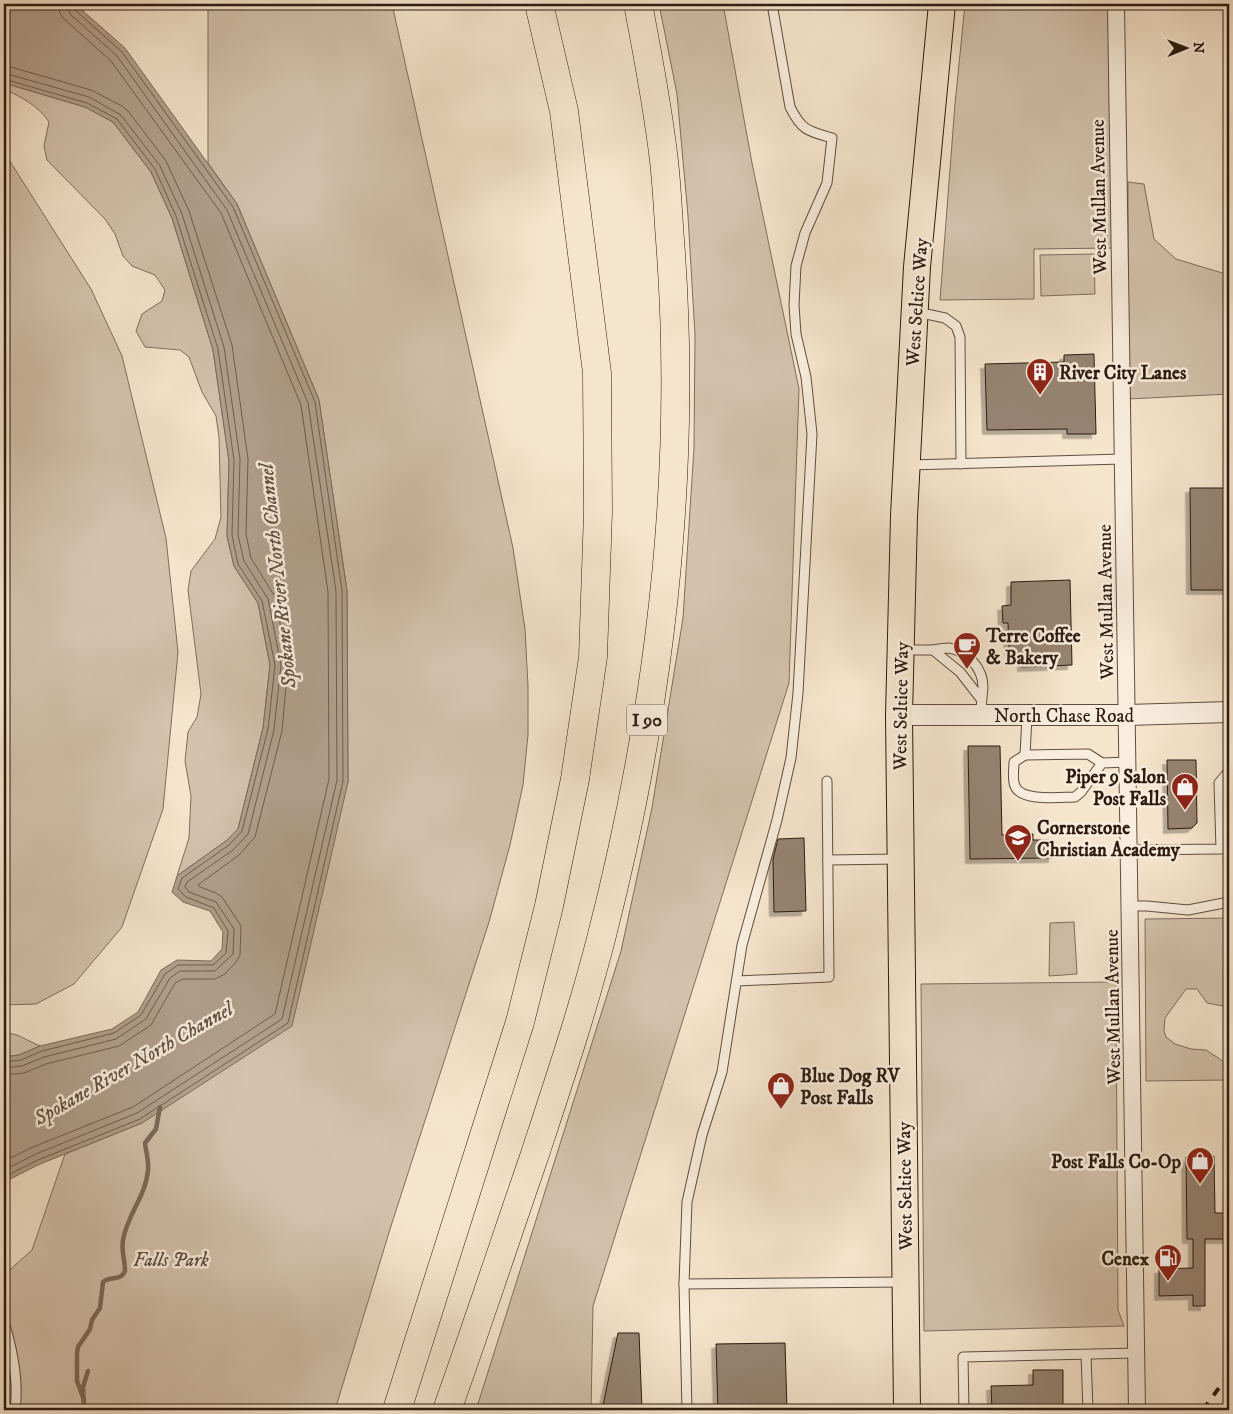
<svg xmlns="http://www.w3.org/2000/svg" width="1233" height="1414" font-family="'IM FELL DW Pica',serif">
  <defs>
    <filter id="shadow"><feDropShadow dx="-4.5" dy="4.5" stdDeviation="0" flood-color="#0004"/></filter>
  </defs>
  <rect width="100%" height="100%" fill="#f6e5cd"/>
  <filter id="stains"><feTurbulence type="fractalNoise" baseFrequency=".004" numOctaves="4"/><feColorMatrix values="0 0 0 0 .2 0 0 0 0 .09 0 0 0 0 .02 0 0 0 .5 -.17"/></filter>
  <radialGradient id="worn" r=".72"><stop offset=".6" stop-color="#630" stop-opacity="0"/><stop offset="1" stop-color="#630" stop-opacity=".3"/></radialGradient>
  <g fill="#d4c2ad" stroke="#806e5e">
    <path d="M208 4H392L513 548 525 629 528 686V735L523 785 510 845 489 922 391 1226 335 1410H4V1275L32 1250 65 1154 142 1123 348 782 347 591 319 400 237 204 208 163Z"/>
    <path d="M659 4H723L752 163 799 389 789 683 593 1306 591 1410H476L621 951 652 808 683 618 694 448 695 335 688 216 677 94Z"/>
    <path d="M965 4H1111L1114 248 1034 249V299L940 300 955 104Z"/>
    <path d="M4 83 85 107 113 122 151 172 172 218 213 350 229 461 227 536 234 566 258 603 270 665 263 728 238 829 226 841 177 876 189 838 191 796 185 761 188 732 197 717 201 694 188 590 191 571 215 539 221 517 219 437 216 416 202 392 189 357 180 350 145 347 136 331 142 314 162 301 165 290 155 275 132 266 123 256 115 234 105 219 47 160 44 146 49 122C40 107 20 96 4 89Z"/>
    <path d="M4 152 91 289 122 356 166 538 178 652 163 809 122 927 74 984 36 1004 4 1005Z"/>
    <path d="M1128 182 1144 184 1154 239 1176 259 1229 275V394L1128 399Z"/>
    <path d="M1094 254 1095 294 1041 296 1040 255Z"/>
    <path d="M1229 918V1004L1223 1006 1207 1003 1197 989H1186L1165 1018 1164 1031 1166 1037 1175 1044 1191 1049 1206 1050 1229 1065V1080L1146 1081 1145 919Z"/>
    <path d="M1074 922 1077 974 1049 976 1050 923Z"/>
    <path d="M1116 982 1118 1310 1124 1326 924 1331 921 984Z"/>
    <path d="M4 1032 17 1035 40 1046 19 1055 4 1057Z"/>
  </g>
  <path fill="#b2a08d" stroke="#7d6a5b" d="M4 4H75L125 48 237 204 319 400 347 591 348 782 292 1026 142 1123 40 1164 4 1182V1057L19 1055 40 1046 112 1029 138 1012 161 970 177 960 211 961 222 949 223 932 210 911 183 902 172 892 177 876 226 841 238 829 263 728 270 665 258 603 234 566 227 536 229 461 213 350 172 218 151 172 113 122 85 107 4 83Z"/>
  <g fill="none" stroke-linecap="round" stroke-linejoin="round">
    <g stroke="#705d4e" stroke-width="1">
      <path d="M4 65 91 90 122 106 128 111 166 161 189 211 232 345 248 459 246 534 251 558 275 597 288 664 282 731 255 837 239 855 198 885 200 887 216 893 222 897 241 926 240 955 236 962 225 974 215 979H183L175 983 151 1025 119 1046 46 1064 24 1073 4 1075"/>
      <path d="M4 73 89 97 121 115 160 166 182 214 224 347 240 459 238 535 244 561 268 599 281 665 274 730 248 834 233 850 187 882 185 887 189 892 216 902 234 929 233 954 215 971H180L170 978 146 1019 116 1039 44 1057 22 1066 4 1068"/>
      <path d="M4 79 87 103 117 119 155 169 176 216 218 349 234 460 232 535 238 564 262 601 275 665 268 729 242 831 229 845 182 878 178 889 186 897 214 908 228 931 226 953 213 965H178L165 974 141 1015 114 1033 42 1051 21 1060 4 1062"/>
      <path d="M4 1161 33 1147 133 1107 275 1014 329 779 328 592 301 405 221 213 111 61 63 18 59 11 58 4"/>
      <path d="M4 1170 36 1154 137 1113 282 1019 337 780 336 591 308 403 227 210 117 56 70 14 66 4"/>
      <path d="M4 1177 38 1160 140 1119 288 1023 343 781 342 591 315 402 233 207 122 52 74 9 72 4"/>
    </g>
    <g stroke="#7d6a5b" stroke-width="4.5">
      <path d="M84 1400 77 1381V1353L78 1347 90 1329 92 1320 100 1308 103 1282C111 1275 120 1282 125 1271 125 1260 121 1251 123 1240 127 1215 146 1196 148 1170 149 1161 146 1152 145 1143L156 1129 160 1107"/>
      <path d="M84 1410 83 1387 88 1371"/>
    </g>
  </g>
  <g fill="#968472" stroke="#2d1a10" filter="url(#shadow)">
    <path d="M1094 354 1096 434H1067V429L987 430 985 364 1064 362V355Z"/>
    <path d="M1190 488H1228L1229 590H1191Z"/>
    <path d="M1070 580 1072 665 1022 667V654H1012L1009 650 1008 623H1003L1002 606 1011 605V582Z"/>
    <path d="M968 746H1000L1002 835 1033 834V840H1053V858L970 859Z"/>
    <path d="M1167 760H1196L1197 823 1192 828 1168 829Z"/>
    <path d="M804 838 806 911 774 912 773 859 778 839Z"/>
    <path d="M1214 1156 1215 1213H1229V1239H1205V1306H1193V1295L1159 1296V1269L1193 1268V1239H1187L1186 1157Z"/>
    <path d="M618 1333H639L642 1410H602Z"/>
    <path d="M785 1343 787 1410H718L716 1344Z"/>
    <path d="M1033 1370H1063V1410H992L991 1386 1033 1385Z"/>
  </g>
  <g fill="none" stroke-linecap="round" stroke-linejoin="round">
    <defs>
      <g id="service">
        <path d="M917 312 945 318 956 326 960 337 961 464"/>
        <path d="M909 465 1122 459"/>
        <path d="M903 650H933"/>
        <path d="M981 699 960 672 933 650C938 649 943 648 949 648 967 651 983 668 983 687 982 697 981 706 981 715"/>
        <path d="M1025 755 1027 716"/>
        <path d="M1102 763 1081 792 1075 797C1061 797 1021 802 1015 786 1012 779 1014 769 1014 762L1025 755 1088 754 1102 763 1128 762"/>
        <path d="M1129 850 1221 849 1219 783 1229 771"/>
        <path d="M828 860 898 859"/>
        <path d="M1130 906H1147L1188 910 1229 902"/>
        <path d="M737 981 829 977 827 781"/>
        <path d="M684 1284 904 1282"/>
        <path d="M4 1322C13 1351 19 1380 15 1410"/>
        <path d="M1086 1355 1088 1410"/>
        <path d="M687 1410 684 1284 687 1202 702 1135 722 1072 742 945 777 820 791 758 798 693 812 434 806 377 796 334 794 305 796 266 805 233 827 183 832 138C808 131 802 131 790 107L772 4"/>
        <path d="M964 1410 963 1357 1136 1353"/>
      </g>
      <path id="minor" d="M1116 4 1137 1410"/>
      <path id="tertiary" d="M899 715H1127L1229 712"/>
      <path id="primary" d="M907 1410 899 715 904 516 917 267 942 4"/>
      <g id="motorway">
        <path d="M397 1410 520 1022 549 906 575 779 593 657 598 512 597 373 564 111 539 4"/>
        <path d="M447 1410C477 1326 505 1241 534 1157 558 1084 583 1010 602 935 660 708 688 474 670 240 668 214 667 187 664 161 658 108 648 56 638 4"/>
      </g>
    </defs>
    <use href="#service" stroke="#5f4d3f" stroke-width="11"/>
    <use href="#minor" stroke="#5f4d3f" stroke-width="18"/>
    <use href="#tertiary" stroke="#5f4d3f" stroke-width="22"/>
    <use href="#primary" stroke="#2d1a10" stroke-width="28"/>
    <use href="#motorway" stroke="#2d1a10" stroke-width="29"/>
    <use href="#service" stroke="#f9eede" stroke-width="9"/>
    <use href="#minor" stroke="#f9eede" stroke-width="16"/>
    <use href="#tertiary" stroke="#f9eede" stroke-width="20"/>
    <use href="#primary" stroke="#f6e5cd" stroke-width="26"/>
    <use href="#motorway" stroke="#f6e5cd" stroke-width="28"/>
    <path stroke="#2d1a10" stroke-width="4" stroke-dasharray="9 9" stroke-linecap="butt" d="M1203 1410 1229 1374"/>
  </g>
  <defs>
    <symbol id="building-pin" viewBox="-11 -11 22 30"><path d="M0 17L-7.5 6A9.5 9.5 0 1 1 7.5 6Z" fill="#8f2418" stroke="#f9eede"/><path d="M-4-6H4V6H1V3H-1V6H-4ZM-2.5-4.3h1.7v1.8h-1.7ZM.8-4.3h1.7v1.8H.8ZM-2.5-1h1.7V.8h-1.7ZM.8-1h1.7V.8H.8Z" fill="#fff"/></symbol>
    <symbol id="cafe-pin" viewBox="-11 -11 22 30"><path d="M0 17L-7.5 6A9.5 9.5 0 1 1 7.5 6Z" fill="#8f2418" stroke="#f9eede"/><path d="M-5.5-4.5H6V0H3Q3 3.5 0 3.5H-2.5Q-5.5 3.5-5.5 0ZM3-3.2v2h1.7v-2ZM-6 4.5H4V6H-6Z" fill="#fff"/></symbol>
    <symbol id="shop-pin" viewBox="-11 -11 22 30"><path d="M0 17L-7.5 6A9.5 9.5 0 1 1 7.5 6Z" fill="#8f2418" stroke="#f9eede"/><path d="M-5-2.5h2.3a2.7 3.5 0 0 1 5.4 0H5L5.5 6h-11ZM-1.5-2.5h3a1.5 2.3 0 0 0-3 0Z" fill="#fff"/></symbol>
    <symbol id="school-pin" viewBox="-11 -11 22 30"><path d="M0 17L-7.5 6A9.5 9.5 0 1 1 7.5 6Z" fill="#8f2418" stroke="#f9eede"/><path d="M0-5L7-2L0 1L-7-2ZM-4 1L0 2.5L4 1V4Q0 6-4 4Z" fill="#fff"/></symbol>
    <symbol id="fuel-pin" viewBox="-11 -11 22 30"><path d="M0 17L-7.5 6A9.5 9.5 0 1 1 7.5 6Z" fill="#8f2418" stroke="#f9eede"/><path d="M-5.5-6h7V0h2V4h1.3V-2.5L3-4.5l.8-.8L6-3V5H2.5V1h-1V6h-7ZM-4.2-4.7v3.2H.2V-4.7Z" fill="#fff"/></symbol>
  </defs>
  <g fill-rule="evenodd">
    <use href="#building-pin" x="1024" y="356" width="32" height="43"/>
    <use href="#cafe-pin" x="951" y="630" width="32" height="43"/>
    <use href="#shop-pin" x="1169" y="771" width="32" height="43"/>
    <use href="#school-pin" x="1002" y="822" width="32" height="43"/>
    <use href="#shop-pin" x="765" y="1070" width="32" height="43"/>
    <use href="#shop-pin" x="1184" y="1145" width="32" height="43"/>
    <use href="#fuel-pin" x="1152" y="1242" width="32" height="43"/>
  </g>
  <g text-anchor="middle" stroke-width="5" stroke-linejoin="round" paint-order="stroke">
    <rect fill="#f9eede" stroke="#6a5a4e" stroke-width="1" x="627" y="704.5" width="40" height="31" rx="4"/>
    <g font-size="18" font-weight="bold" fill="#2d1a10">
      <text x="647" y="726">I 90</text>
    </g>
    <g font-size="19" fill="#2d1a10" stroke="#f9eede">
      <text transform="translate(1098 197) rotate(-91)" y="7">West Mullan Avenue</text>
      <text transform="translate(916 302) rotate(-86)" y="7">West Seltice Way</text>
      <text transform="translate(1105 602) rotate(-91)" y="7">West Mullan Avenue</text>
      <text transform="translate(900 706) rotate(-89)" y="7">West Seltice Way</text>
      <text x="1064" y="722">North Chase Road</text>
      <text transform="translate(1112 1007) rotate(-91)" y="7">West Mullan Avenue</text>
      <text transform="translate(904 1186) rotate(-91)" y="7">West Seltice Way</text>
    </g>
    <g font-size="19" font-weight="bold" fill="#2d1a10" stroke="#f9eede" text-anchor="start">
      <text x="1059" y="379">River City Lanes</text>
      <text x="986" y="642">Terre Coffee<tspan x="986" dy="22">&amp; Bakery</tspan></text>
      <text x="1166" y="783" text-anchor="end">Piper 9 Salon<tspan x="1166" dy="22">Post Falls</tspan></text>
      <text x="1037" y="834">Cornerstone<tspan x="1037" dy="22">Christian Academy</tspan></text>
      <text x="800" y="1082">Blue Dog RV<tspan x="800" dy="22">Post Falls</tspan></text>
      <text x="1181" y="1168" text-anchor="end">Post Falls Co-Op</text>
      <text x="1149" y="1265" text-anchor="end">Cenex</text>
    </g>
    <g font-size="19" font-style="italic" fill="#5f4c3f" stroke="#f9eede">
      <text x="171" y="1266">Falls Park</text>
    </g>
    <g font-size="20" font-style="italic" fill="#625042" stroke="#f9eede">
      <text transform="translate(277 576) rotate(-96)" y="7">Spokane River North Channel</text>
      <text transform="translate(133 1063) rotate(-30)" y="7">Spokane River North Channel</text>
    </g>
  </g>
  <rect width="1233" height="1414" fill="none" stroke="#f6e5cd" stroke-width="20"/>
  <rect x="5" y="5" width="1223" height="1404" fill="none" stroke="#2d1a10" stroke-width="2.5"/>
  <rect x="10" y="10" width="1213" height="1394" fill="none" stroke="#2d1a10"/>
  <g transform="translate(1186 48) rotate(89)" stroke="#f9eede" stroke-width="4" paint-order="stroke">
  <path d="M0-4L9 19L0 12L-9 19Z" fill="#2d1a10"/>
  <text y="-8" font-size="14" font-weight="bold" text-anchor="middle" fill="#2d1a10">N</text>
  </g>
  <rect width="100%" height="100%" filter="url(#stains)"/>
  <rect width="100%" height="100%" fill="url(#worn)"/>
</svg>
